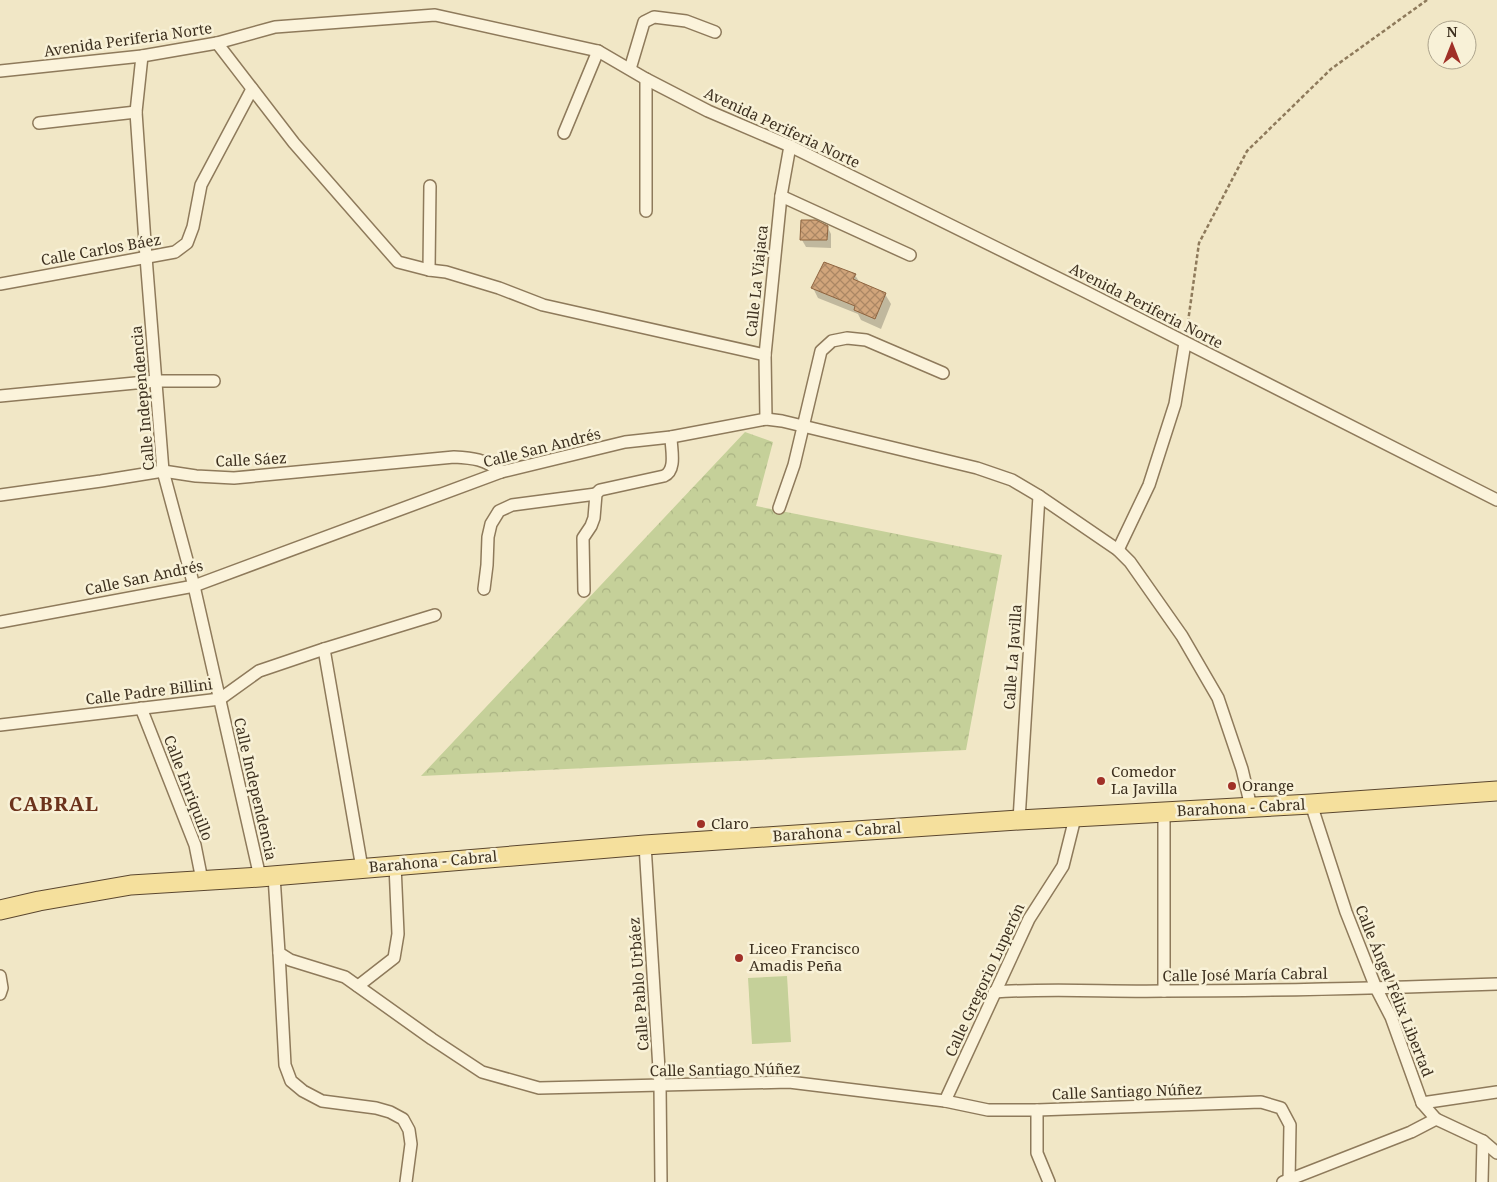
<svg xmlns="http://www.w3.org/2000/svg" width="1497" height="1182" font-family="'Noto Serif',serif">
  <defs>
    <pattern id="forest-crowns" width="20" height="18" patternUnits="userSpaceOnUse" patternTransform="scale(1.25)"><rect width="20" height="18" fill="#c5d099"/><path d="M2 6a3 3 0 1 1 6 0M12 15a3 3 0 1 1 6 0" fill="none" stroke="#aab383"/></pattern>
    <pattern id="building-cross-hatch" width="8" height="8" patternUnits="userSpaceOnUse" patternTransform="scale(1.25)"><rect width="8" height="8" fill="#d1a57b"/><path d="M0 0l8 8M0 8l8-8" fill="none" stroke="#ab8764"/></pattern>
  </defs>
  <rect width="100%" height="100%" fill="#f1e7c6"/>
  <path fill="url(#forest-crowns)" d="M745 432 773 442 756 506 1002 555 966 750 421 776Z"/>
  <path fill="#c5d099" d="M787 976 791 1042 752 1044 748 978Z"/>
  <g fill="#0003">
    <path d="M827 226 831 234V248L806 247 802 240Z"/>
    <path d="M855 275 860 283 885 294 891 304 881 329 861 320 858 314 818 298 813 288Z"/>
  </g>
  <g fill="url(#building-cross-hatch)" stroke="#8e643f">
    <path d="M801 220H816L828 226 827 240H800Z"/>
    <path d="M824 262 856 274 853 279 886 293 875 319 854 310 855 306 811 288Z"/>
  </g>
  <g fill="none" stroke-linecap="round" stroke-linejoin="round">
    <defs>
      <g id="minor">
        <path d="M217 43 294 143 398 262 429 270 446 272 499 288 543 305 765 355"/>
        <path d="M142 56 136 112 146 257 163 471 194 586 260 877"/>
        <path d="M630 69 644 22 654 17 686 21 715 32"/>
        <path d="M0 71 142 56 217 43 275 27 435 15 598 51 646 79 708 111 790 146 1086 292 1497 500"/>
        <path d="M646 79V211"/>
        <path d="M39 123 136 112"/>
        <path d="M564 133 598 51"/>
        <path d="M781 196 910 255"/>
        <path d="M429 270 430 186"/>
        <path d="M0 284 175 252 187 243 193 227 201 185 252 89"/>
        <path d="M0 396 156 381H214"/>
        <path d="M766 419 765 355 781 196 790 146"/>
        <path d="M0 495 101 481 163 471 196 476 234 478 454 457C473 458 485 459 501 472"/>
        <path d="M779 508 794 465 821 351 832 341 847 338 866 340 943 373"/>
        <path d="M1118 550 1149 485 1175 404 1185 343"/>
        <path d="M484 589 487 565 488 537 491 524 499 511 512 505 596 494"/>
        <path d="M584 591 583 538 591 526 594 518 596 494 600 490 664 476C677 470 671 449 671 437"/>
        <path d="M0 622 194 586 501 472 625 442 671 437 766 419 782 421 977 468 1012 480 1039 496 1118 550 1130 562 1182 636 1218 698 1242 769 1251 807"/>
        <path d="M324 649 362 868"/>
        <path d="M141 708 195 845 202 880"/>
        <path d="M0 725 220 699 259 671 324 649 435 615"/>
        <path d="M1311 804 1346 912 1376 988 1391 1017 1422 1103 1436 1119 1483 1141 1497 1153"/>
        <path d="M1164 812V991"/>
        <path d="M1019 820 1039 496"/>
        <path d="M645 845 660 1085 661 1182"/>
        <path d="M274 876 279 953 290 960 345 977 432 1039 482 1072 539 1088 789 1082 945 1101 988 1110H1037L1261 1102 1281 1108 1290 1125 1289 1182"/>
        <path d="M279 953 285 1065 291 1081 303 1091 322 1101 376 1108 390 1112 403 1119 409 1130 411 1144 406 1182"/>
        <path d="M0 976 2 988 0 994"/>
        <path d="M358 986 394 958 398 934 395 865"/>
        <path d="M994 992C1051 988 1108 992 1164 991 1275 991 1386 988 1497 984"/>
        <path d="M945 1101 1029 919 1063 866 1075 818"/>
        <path d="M1422 1103 1497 1092"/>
        <path d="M1037 1110V1153L1049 1182"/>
        <path d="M1283 1182 1411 1132 1436 1119"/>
        <path d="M1482 1182 1483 1141"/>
      </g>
      <path id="primary" d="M0 910 39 901 131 885 260 877 645 845 1019 820 1311 804 1497 791"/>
    </defs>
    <use href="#minor" stroke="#8e7a5b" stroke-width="14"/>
    <use href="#primary" stroke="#5b472f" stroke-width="21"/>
    <path stroke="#8e7a5b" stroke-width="2.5" stroke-dasharray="4 2.5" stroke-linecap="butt" d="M1187 329 1199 243 1247 151 1331 69 1427 0"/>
    <use href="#minor" stroke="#fbf3db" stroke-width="11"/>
    <use href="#primary" stroke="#f5e09d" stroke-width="19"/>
  </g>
  <g fill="#a03027" stroke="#f8f1d7" stroke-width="2">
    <circle cx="1101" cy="781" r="5"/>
    <circle cx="1232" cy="786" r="5"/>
    <circle cx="701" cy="824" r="5"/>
    <circle cx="739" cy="958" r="5"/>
  </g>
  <g text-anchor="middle" stroke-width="5" stroke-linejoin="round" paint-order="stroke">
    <g font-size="15" fill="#3d301f" stroke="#f8f1d7">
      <text transform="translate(128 40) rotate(-8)" y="5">Avenida Periferia Norte</text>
      <text transform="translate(782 128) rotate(25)" y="5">Avenida Periferia Norte</text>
      <text transform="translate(101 250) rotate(-10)" y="5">Calle Carlos Báez</text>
      <text transform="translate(757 281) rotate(-84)" y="5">Calle La Viajaca</text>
      <text transform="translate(1146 306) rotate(27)" y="5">Avenida Periferia Norte</text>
      <text transform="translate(143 398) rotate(-95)" y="5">Calle Independencia</text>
      <text transform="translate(542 448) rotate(-14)" y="5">Calle San Andrés</text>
      <text transform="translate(251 460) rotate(-3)" y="5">Calle Sáez</text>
      <text transform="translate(144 578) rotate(-12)" y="5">Calle San Andrés</text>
      <text transform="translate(1013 657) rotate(-86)" y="5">Calle La Javilla</text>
      <text transform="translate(149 692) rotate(-7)" y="5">Calle Padre Billini</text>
      <text transform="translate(188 788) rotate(69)" y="5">Calle Enriquillo</text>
      <text transform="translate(255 789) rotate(77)" y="5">Calle Independencia</text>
      <text transform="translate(1241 808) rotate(-3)" y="5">Barahona - Cabral</text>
      <text transform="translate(837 832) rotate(-4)" y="5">Barahona - Cabral</text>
      <text transform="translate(433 862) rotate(-5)" y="5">Barahona - Cabral</text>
      <text transform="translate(1245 975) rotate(-1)" y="5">Calle José María Cabral</text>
      <text transform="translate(985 980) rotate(-65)" y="5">Calle Gregorio Luperón</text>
      <text transform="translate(639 984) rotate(-94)" y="5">Calle Pablo Urbáez</text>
      <text transform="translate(1394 991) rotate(68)" y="5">Calle Ángel Félix Libertad</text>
      <text transform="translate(725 1070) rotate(-1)" y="5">Calle Santiago Núñez</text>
      <text transform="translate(1127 1092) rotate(-2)" y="5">Calle Santiago Núñez</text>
    </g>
    <g font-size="15" fill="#3d301f" stroke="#f8f1d7" text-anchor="start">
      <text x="1111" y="777">Comedor<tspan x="1111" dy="17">La Javilla</tspan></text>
      <text x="1242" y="791">Orange</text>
      <text x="711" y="829">Claro</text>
      <text x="749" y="954">Liceo Francisco<tspan x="749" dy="17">Amadis Peña</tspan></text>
    </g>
    <g font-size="20" font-weight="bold" letter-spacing="1" fill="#6c331c" stroke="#f8f1d7">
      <text x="54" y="811">CABRAL</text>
    </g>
  </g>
  <g transform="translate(1452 45)"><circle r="24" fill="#f8f1d7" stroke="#ada48d"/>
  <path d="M0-4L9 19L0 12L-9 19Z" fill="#a03027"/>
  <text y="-8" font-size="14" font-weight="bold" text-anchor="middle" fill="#3d301f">N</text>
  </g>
</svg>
